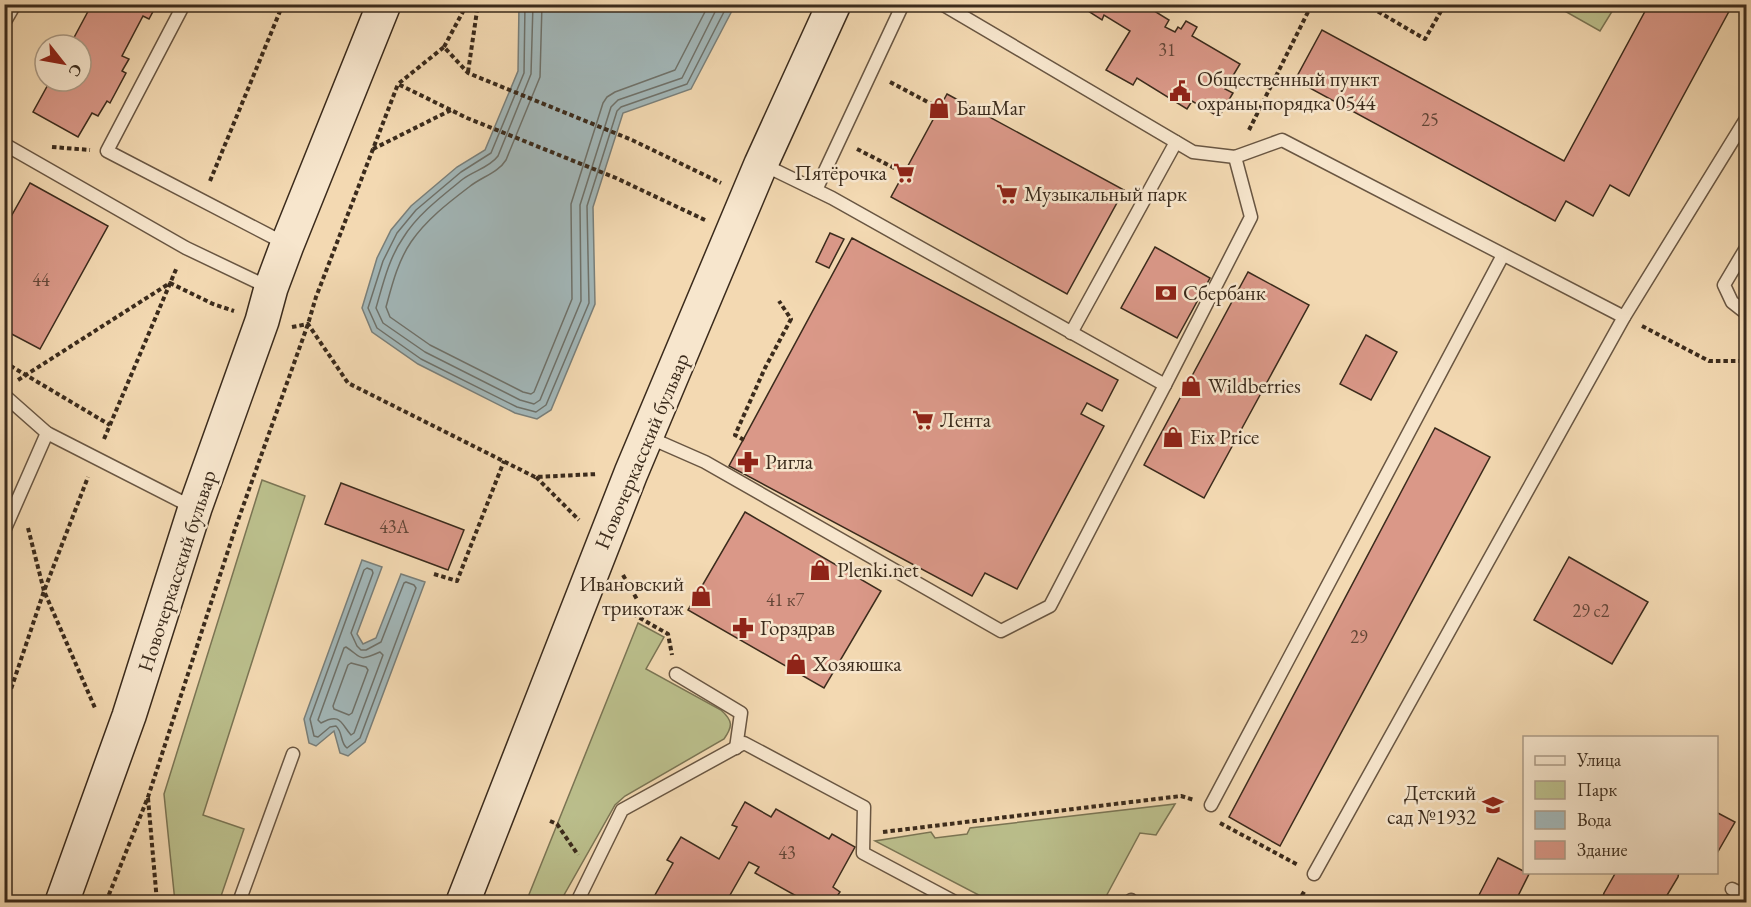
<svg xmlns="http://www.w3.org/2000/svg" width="1751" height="907" font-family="'EB Garamond',serif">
  <rect width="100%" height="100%" fill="#f3d9b2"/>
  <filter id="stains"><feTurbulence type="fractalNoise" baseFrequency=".00333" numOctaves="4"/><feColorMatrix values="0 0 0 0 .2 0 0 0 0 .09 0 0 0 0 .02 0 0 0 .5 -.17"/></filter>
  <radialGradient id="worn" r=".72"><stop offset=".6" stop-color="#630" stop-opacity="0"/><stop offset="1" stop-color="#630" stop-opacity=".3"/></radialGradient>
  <g fill="#bbbf8c" stroke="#7b7554" stroke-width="1.5">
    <path d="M1554 5H1616L1600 31Z"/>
    <path d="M262 480 305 496 203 815 244 829 219 902H175L164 794Z"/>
    <path d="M638 623 664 637 646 669 721 710C733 721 733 726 724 739L625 796 615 805 560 902H526Z"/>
    <path d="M1175 804 1156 835 1140 833 1103 902H992L875 841 931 832 935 838 967 834 970 828Z"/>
  </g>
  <g fill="#a2b7b9" stroke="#797f7a" stroke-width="1.5">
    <path d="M519 5H735L691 89 623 113 593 207 595 304 551 410 537 419 515 413 418 364 372 332 362 308 377 258 391 230 411 206 457 167 485 150 518 71Z"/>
    <path d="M362 560 382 567 357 634 363 644 376 638 401 574 425 582 365 742 348 756 340 753 334 731 316 746 309 743 304 719Z"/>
  </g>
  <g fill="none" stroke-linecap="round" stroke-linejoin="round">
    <g stroke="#6e716a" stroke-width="1.5">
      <path d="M525 4 524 73 491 153 461 172 416 210 397 233 383 261 368 308 377 328 421 359 517 407 536 412 546 405 589 303 587 206 617 111 621 107 687 84 728 4"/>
      <path d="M533 4 531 74 498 156C490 167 474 171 463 179 442 196 417 215 403 238 389 258 383 284 376 308L383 323 425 352 520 400 534 404 540 400 581 301 580 205 611 107 618 100 682 78 719 4"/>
      <path d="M542 4 540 77 506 160C498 173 481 177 469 187 448 203 426 220 411 242 398 261 392 285 386 307L390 317 430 345 523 392 531 394 534 392 572 299 571 204 603 103 607 97 615 92 675 70 709 4"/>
      <path d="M367 568 372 570 373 573 351 633 357 646 361 650H366L381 642 404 583 406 582 414 585 416 588 360 738 347 748C340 743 343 732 336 726L330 727 318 737 314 736 310 719 364 570Z"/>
      <path d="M346 647C363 658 357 662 380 652L383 655 354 733 351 735C341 724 341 712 321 723L318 720 344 648Z"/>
      <path d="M351 663 366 667 368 670 352 713 349 715 334 709 333 706 348 665Z"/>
    </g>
  </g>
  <g fill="#da9888" stroke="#3b2b1c" stroke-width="1.5">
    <path d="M92 4H163L161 9 156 6 149 19 143 16 122 56 129 59 122 71 126 73 110 103 107 101 98 116 92 113 78 137 33 112 50 81H81V45H70Z"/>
    <path d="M1077 4H1143L1169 20 1165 27 1175 32 1178 27 1181 29 1186 21 1197 27 1192 36 1240 64 1225 89 1233 93 1219 117 1192 101 1187 109 1137 78 1133 85 1106 70 1130 31 1104 15 1102 20Z"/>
    <path d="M1649 4H1733L1629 196 1610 185 1593 216 1566 201 1555 221 1295 80 1322 30 1564 161Z"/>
    <path d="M947 94 1124 190 1067 294 891 197Z"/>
    <path d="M30 183 108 226 40 349 4 330V229Z"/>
    <path d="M830 233 844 239 829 268 816 262Z"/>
    <path d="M852 238 1118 380 1102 411 1087 403 1081 414 1104 426 1017 589 985 573 972 596 729 466Z"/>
    <path d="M1155 247 1210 278 1177 338 1121 308Z"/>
    <path d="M1248 272 1309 305 1204 498 1144 465Z"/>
    <path d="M1366 335 1397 352 1371 400 1340 384Z"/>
    <path d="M1435 428 1490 457 1280 846 1229 817Z"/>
    <path d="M341 483 464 530 448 570 325 524Z"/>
    <path d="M745 512 881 591 824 688 688 610Z"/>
    <path d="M1569 557 1648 602 1612 664 1534 620Z"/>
    <path d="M745 802 771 817 776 809 829 839 832 834 855 847 833 887 840 892 833 902H807L755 873 759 867 749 862 726 902H651L673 863 667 860 681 837 719 859 737 827 732 825Z"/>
    <path d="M1716 812 1735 822 1716 855Z"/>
    <path d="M1498 858 1529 874 1515 902H1485L1477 899Z"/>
    <path d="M1616 872H1679L1678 877 1663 902H1601L1604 893Z"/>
  </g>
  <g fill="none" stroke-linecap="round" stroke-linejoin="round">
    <defs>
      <g id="lane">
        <path d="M184 4 107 151 286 244"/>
        <path d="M942 4 1193 152 1235 157 1282 140 1624 317"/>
        <path d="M4 23 15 4"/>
        <path d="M4 144 186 248 270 288"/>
        <path d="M762 164 832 198 1165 385 1251 217 1235 157"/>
        <path d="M816 190 903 4"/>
        <path d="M1746 248 1724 285 1732 302 1746 313"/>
        <path d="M1071 333 1176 142"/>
        <path d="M4 395 47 433 194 508"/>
        <path d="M648 437 705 462 1001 631 1050 606 1165 385"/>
        <path d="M4 531 47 433"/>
        <path d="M676 674 741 713 736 748"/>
        <path d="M1211 805 1503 255"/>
        <path d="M1314 874 1624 317 1746 119"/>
        <path d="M1732 889 1746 896"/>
        <path d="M239 902 293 754"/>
        <path d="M577 902 622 810 744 743 864 807 863 853 955 902"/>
        <path d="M1130 902 1131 900"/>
      </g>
      <g id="secondary">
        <path d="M62 902 129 716 195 508 262 321 271 288 287 245 384 4"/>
        <path d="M463 902 631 473 761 164 834 4"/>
      </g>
    </defs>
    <use href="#lane" stroke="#695642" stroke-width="15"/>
    <use href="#secondary" stroke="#3b2b1c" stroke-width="36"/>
    <g stroke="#3b2b1c" stroke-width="4" stroke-dasharray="4.5 3" stroke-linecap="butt">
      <path d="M1365 4 1425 39 1445 4"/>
      <path d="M444 47 467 4"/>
      <path d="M468 72 478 4"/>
      <path d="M890 82 939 108"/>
      <path d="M1249 130 1312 4"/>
      <path d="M52 147 90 150"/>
      <path d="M373 149 451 110"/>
      <path d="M857 149 904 173"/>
      <path d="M210 181 283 4"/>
      <path d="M705 220 616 178 467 118 398 84 444 47 468 73 632 140 721 183"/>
      <path d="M1642 326 1709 361H1746"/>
      <path d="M292 327 308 324 348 383 535 477 598 474"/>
      <path d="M4 362 110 425"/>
      <path d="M18 380 170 283 213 304 234 311"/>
      <path d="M104 439 177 267"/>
      <path d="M744 440 735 435 765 368 791 319 779 301"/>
      <path d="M536 477 579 520"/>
      <path d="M28 528 44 591 95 708"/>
      <path d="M434 574 457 581 504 461"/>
      <path d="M623 575 638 601"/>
      <path d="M633 614 668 634 672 655"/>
      <path d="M4 710 44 591 88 477"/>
      <path d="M148 798 157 902"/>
      <path d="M550 821 557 824 578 855"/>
      <path d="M1220 823 1298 865"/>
      <path d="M883 832 1181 796 1194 800"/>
      <path d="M106 902 148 797 236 526 308 324 316 297 398 84"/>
      <path d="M1298 902 1305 890"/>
    </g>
    <use href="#lane" stroke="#f7e6cd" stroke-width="12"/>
    <use href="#secondary" stroke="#f7e6cd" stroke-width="33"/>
  </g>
  <defs>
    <symbol id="civic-bare" viewBox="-9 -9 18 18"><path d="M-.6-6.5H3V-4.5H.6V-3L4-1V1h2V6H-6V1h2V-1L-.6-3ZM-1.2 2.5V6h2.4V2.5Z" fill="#8f2418" stroke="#f7e6cd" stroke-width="2.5" paint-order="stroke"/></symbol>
    <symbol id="shop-bare" viewBox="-9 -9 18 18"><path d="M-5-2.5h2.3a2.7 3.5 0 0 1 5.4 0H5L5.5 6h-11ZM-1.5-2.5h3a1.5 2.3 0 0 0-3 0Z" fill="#8f2418" stroke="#f7e6cd" stroke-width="2.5" paint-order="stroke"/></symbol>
    <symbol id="supermarket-bare" viewBox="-9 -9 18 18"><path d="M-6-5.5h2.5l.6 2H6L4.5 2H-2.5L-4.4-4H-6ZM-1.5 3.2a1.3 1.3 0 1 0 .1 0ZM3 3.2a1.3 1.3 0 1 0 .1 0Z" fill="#8f2418" stroke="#f7e6cd" stroke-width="2.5" paint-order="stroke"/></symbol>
    <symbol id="bank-bare" viewBox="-9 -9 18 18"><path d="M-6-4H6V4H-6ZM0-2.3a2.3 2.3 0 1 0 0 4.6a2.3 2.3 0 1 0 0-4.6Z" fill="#8f2418" stroke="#f7e6cd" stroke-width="2.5" paint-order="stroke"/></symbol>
    <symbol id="pharmacy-bare" viewBox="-9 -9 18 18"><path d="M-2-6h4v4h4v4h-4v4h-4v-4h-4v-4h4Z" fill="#8f2418" stroke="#f7e6cd" stroke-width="2.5" paint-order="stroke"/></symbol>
    <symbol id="school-bare" viewBox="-9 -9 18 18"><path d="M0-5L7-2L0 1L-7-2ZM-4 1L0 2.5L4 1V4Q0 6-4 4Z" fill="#8f2418" stroke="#f7e6cd" stroke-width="2.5" paint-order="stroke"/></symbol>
  </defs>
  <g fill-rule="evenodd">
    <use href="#civic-bare" x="1165" y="76" width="30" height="30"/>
    <use href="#shop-bare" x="924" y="93" width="30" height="30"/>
    <use href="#supermarket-bare" x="889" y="158" width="30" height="30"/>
    <use href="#supermarket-bare" x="992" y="179" width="30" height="30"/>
    <use href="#bank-bare" x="1151" y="278" width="30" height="30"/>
    <use href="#shop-bare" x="1176" y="371" width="30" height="30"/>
    <use href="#supermarket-bare" x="908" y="405" width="30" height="30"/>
    <use href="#shop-bare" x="1158" y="422" width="30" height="30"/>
    <use href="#pharmacy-bare" x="733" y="447" width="30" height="30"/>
    <use href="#shop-bare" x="805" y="555" width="30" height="30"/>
    <use href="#shop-bare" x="686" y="581" width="30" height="30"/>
    <use href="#pharmacy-bare" x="728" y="613" width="30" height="30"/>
    <use href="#shop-bare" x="781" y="649" width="30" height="30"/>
    <use href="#school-bare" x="1478" y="790" width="30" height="30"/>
  </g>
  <g text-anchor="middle" stroke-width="5" stroke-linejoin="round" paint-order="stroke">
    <g font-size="18" fill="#634637">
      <text x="1167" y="56">31</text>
      <text x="1430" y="126">25</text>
      <text x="41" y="286">44</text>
      <text x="394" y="533">43А</text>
      <text x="785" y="606">41 к7</text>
      <text x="1591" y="617">29 с2</text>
      <text x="1359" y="643">29</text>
      <text x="787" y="859">43</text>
    </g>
    <g font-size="21" fill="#3b2b1c" stroke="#f7e6cd" text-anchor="start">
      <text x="1197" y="86">Общественный пункт<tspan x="1197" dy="24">охраны порядка 0544</tspan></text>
      <text x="956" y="115">БашМаг</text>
      <text x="887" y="180" text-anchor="end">Пятёрочка</text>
      <text x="1024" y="201">Музыкальный парк</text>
      <text x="1183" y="300">Сбербанк</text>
      <text x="1208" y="393">Wildberries</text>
      <text x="940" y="427">Лента</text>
      <text x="1190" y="444">Fix Price</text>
      <text x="765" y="469">Ригла</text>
      <text x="837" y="577">Plenki.net</text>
      <text x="684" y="591" text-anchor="end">Ивановский<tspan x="684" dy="24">трикотаж</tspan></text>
      <text x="760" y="635">Горздрав</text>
      <text x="813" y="671">Хозяюшка</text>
      <text x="1476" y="800" text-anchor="end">Детский<tspan x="1476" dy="24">сад №1932</tspan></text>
    </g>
    <g font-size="21" fill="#3b2b1c" stroke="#f7e6cd">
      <text transform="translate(642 451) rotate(-67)" y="7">Новочеркасский бульвар</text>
      <text transform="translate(177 571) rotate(-72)" y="7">Новочеркасский бульвар</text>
    </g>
  </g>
  <rect width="1751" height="907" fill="none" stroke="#f3d9b2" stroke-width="24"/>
  <rect x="6" y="6" width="1739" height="895" fill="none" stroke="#3b2b1c" stroke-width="3"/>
  <rect x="12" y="12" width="1727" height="883" fill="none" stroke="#3b2b1c" stroke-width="1.5"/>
  <rect x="1523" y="736" width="195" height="138" fill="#f7e6cd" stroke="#ac9b86" stroke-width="1.5"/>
  <rect x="1535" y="756" width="30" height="9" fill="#f7e6cd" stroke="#ac9b86" stroke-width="1.5"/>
  <text x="1577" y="766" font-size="18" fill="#3b2b1c">Улица</text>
  <rect x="1535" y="781" width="30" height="18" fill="#bbbf8c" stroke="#ac9b86" stroke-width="1.5"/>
  <text x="1577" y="796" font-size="18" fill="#3b2b1c">Парк</text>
  <rect x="1535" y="811" width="30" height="18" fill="#a2b7b9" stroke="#ac9b86" stroke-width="1.5"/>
  <text x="1577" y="826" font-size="18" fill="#3b2b1c">Вода</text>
  <rect x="1535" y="841" width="30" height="18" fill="#da9888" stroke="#ac9b86" stroke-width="1.5"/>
  <text x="1577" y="856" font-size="18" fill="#3b2b1c">Здание</text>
  <g transform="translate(63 63) rotate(121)"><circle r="28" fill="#f7e6cd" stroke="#ac9b86" stroke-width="1.5"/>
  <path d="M0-4.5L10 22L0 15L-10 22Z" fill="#8f2418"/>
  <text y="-9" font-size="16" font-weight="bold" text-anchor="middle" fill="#3b2b1c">С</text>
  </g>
  <rect width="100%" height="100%" filter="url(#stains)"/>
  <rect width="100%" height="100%" fill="url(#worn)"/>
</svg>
